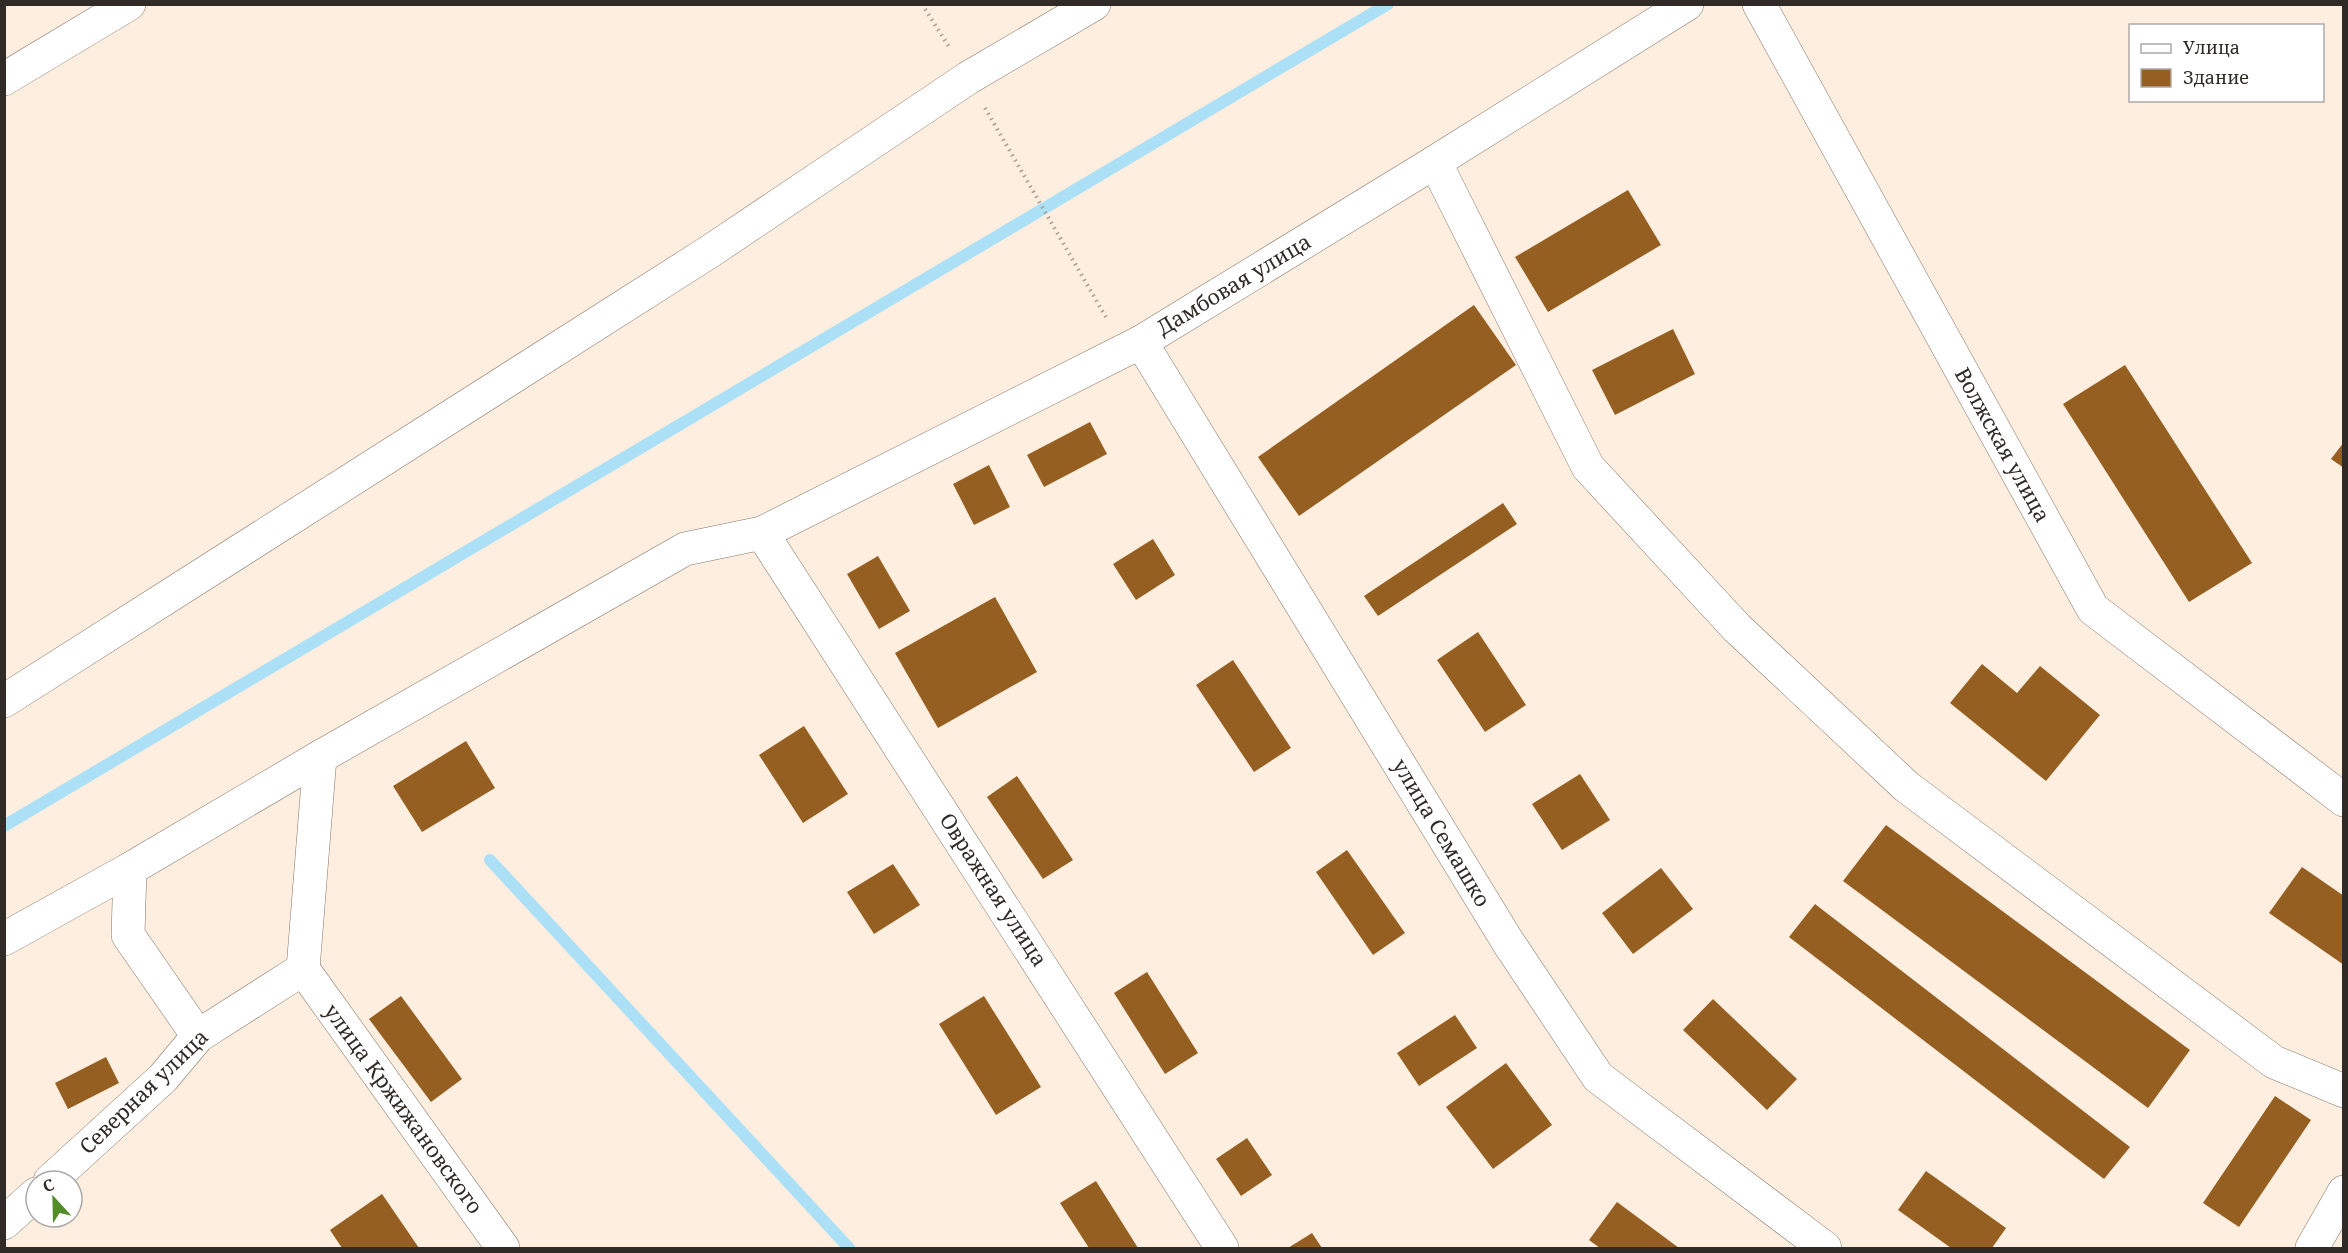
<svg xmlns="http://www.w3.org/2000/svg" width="2348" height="1253" font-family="'Noto Serif',serif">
  <rect width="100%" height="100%" fill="#feeee0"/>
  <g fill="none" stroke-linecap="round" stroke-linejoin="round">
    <g stroke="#ace0f6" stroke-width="12">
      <path d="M4 826 1388 4"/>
      <path d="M490 860 849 1248"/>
    </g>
  </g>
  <g fill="#955f21">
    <path d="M1628 190 1661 245 1548 312 1515 257Z"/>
    <path d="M1474 305 1516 365 1299 516 1258 457Z"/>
    <path d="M1673 329 1695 374 1615 415 1592 370Z"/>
    <path d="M2125 365 2252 563 2189 602 2063 404Z"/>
    <path d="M1090 422 1107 454 1044 487 1027 455Z"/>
    <path d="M2344 442V468L2331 459Z"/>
    <path d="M989 465 1010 507 974 525 953 484Z"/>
    <path d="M1503 503 1517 524 1378 616 1364 596Z"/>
    <path d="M1153 539 1175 575 1136 600 1113 564Z"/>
    <path d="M878 556 910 611 879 629 847 574Z"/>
    <path d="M995 597 1037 672 938 728 895 653Z"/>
    <path d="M1478 632 1526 705 1485 732 1437 660Z"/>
    <path d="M1233 660 1291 748 1254 772 1196 685Z"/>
    <path d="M1982 664 2017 693 2040 666 2100 715 2046 781 1950 703Z"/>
    <path d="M804 726 848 794 803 823 759 755Z"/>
    <path d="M466 741 495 788 422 832 393 786Z"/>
    <path d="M1580 774 1610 820 1562 850 1532 804Z"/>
    <path d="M1017 776 1073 860 1043 879 987 797Z"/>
    <path d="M1886 825 2190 1050 2148 1108 1843 881Z"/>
    <path d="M1347 850 1405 933 1373 955 1316 872Z"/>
    <path d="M893 864 920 905 874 934 847 892Z"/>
    <path d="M2302 867 2344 896V965L2269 913Z"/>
    <path d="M1661 868 1693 909 1633 954 1602 913Z"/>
    <path d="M1815 904 2130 1147 2104 1179 1789 937Z"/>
    <path d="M1147 972 1198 1053 1165 1074 1114 993Z"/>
    <path d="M401 996 462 1079 431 1102 369 1019Z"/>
    <path d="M984 996 1041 1087 996 1115 939 1024Z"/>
    <path d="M1713 999 1797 1079 1767 1110 1683 1030Z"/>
    <path d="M1455 1015 1477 1048 1419 1086 1397 1053Z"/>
    <path d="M106 1057 119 1083 68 1109 55 1083Z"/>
    <path d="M1506 1063 1552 1125 1493 1169 1446 1107Z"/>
    <path d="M2275 1096 2311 1120 2239 1227 2203 1203Z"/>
    <path d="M1247 1138 1272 1175 1241 1196 1216 1159Z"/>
    <path d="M1926 1171 2006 1228 1992 1248H1951L1898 1210Z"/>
    <path d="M1096 1181 1138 1248H1089L1060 1203Z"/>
    <path d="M382 1194 419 1248H342L330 1230Z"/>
    <path d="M1617 1202 1679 1248H1600L1589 1240Z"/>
    <path d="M1312 1233 1322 1248H1288Z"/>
  </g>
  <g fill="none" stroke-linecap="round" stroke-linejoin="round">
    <defs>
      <g id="minor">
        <path d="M1759 4 2093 609 2344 800"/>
        <path d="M1435 162 1588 467 1737 628 1907 787 2274 1062 2344 1091"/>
        <path d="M1141 342 1508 942 1598 1077 1825 1248"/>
        <path d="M762 533 1222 1248"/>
        <path d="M4 701 709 252 968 78 1094 4"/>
        <path d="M4 939 130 869"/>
        <path d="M303 969 503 1248"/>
        <path d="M303 969 320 757"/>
        <path d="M198 1036 128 935 130 869 320 757 685 549 762 533 1141 342 1435 162 1687 4"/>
        <path d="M50 1181 163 1078 198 1036 303 969"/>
        <path d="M4 1223 36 1194"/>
        <path d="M2312 1248 2344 1192"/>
      </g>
      <path id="major" d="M4 79 129 4"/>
    </defs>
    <use href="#minor" stroke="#837569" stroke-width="34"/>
    <use href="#major" stroke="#837569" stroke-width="34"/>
    <g stroke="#a89d92" stroke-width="4" stroke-dasharray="1.5 4.5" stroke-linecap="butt">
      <path d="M922 4 949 47"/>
      <path d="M985 108 1107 319"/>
    </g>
    <use href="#minor" stroke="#fff" stroke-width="33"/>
    <use href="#major" stroke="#fff" stroke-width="33"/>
  </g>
  <g text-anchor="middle" stroke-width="6" stroke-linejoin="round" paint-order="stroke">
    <g font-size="21" fill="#302b26" stroke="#fff">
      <text transform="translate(1234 285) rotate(-31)" y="7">Дамбовая улица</text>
      <text transform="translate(2002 445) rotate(61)" y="7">Волжская улица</text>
      <text transform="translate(1441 833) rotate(59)" y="7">улица Семашко</text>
      <text transform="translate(993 890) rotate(57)" y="7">Овражная улица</text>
      <text transform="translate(144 1092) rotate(-44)" y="7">Северная улица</text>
      <text transform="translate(403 1109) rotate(54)" y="7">улица Кржижановского</text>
    </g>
  </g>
  <rect width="2348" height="1253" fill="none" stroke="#302b26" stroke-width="12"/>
  <rect x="2129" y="24" width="195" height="78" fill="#ffffff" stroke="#acaaa8" stroke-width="1.5"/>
  <rect x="2141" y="44" width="30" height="9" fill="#ffffff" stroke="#acaaa8" stroke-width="1.5"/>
  <text x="2183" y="54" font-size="18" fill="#302b26">Улица</text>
  <rect x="2141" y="69" width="30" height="18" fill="#955f21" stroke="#acaaa8" stroke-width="1.5"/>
  <text x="2183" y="84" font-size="18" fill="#302b26">Здание</text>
  <g transform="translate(54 1199) rotate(338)"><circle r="28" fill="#ffffff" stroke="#acaaa8" stroke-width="1.5"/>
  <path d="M0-4.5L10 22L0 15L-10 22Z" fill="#538d2b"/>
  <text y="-9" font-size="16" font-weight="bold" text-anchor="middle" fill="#302b26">С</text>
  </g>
</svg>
